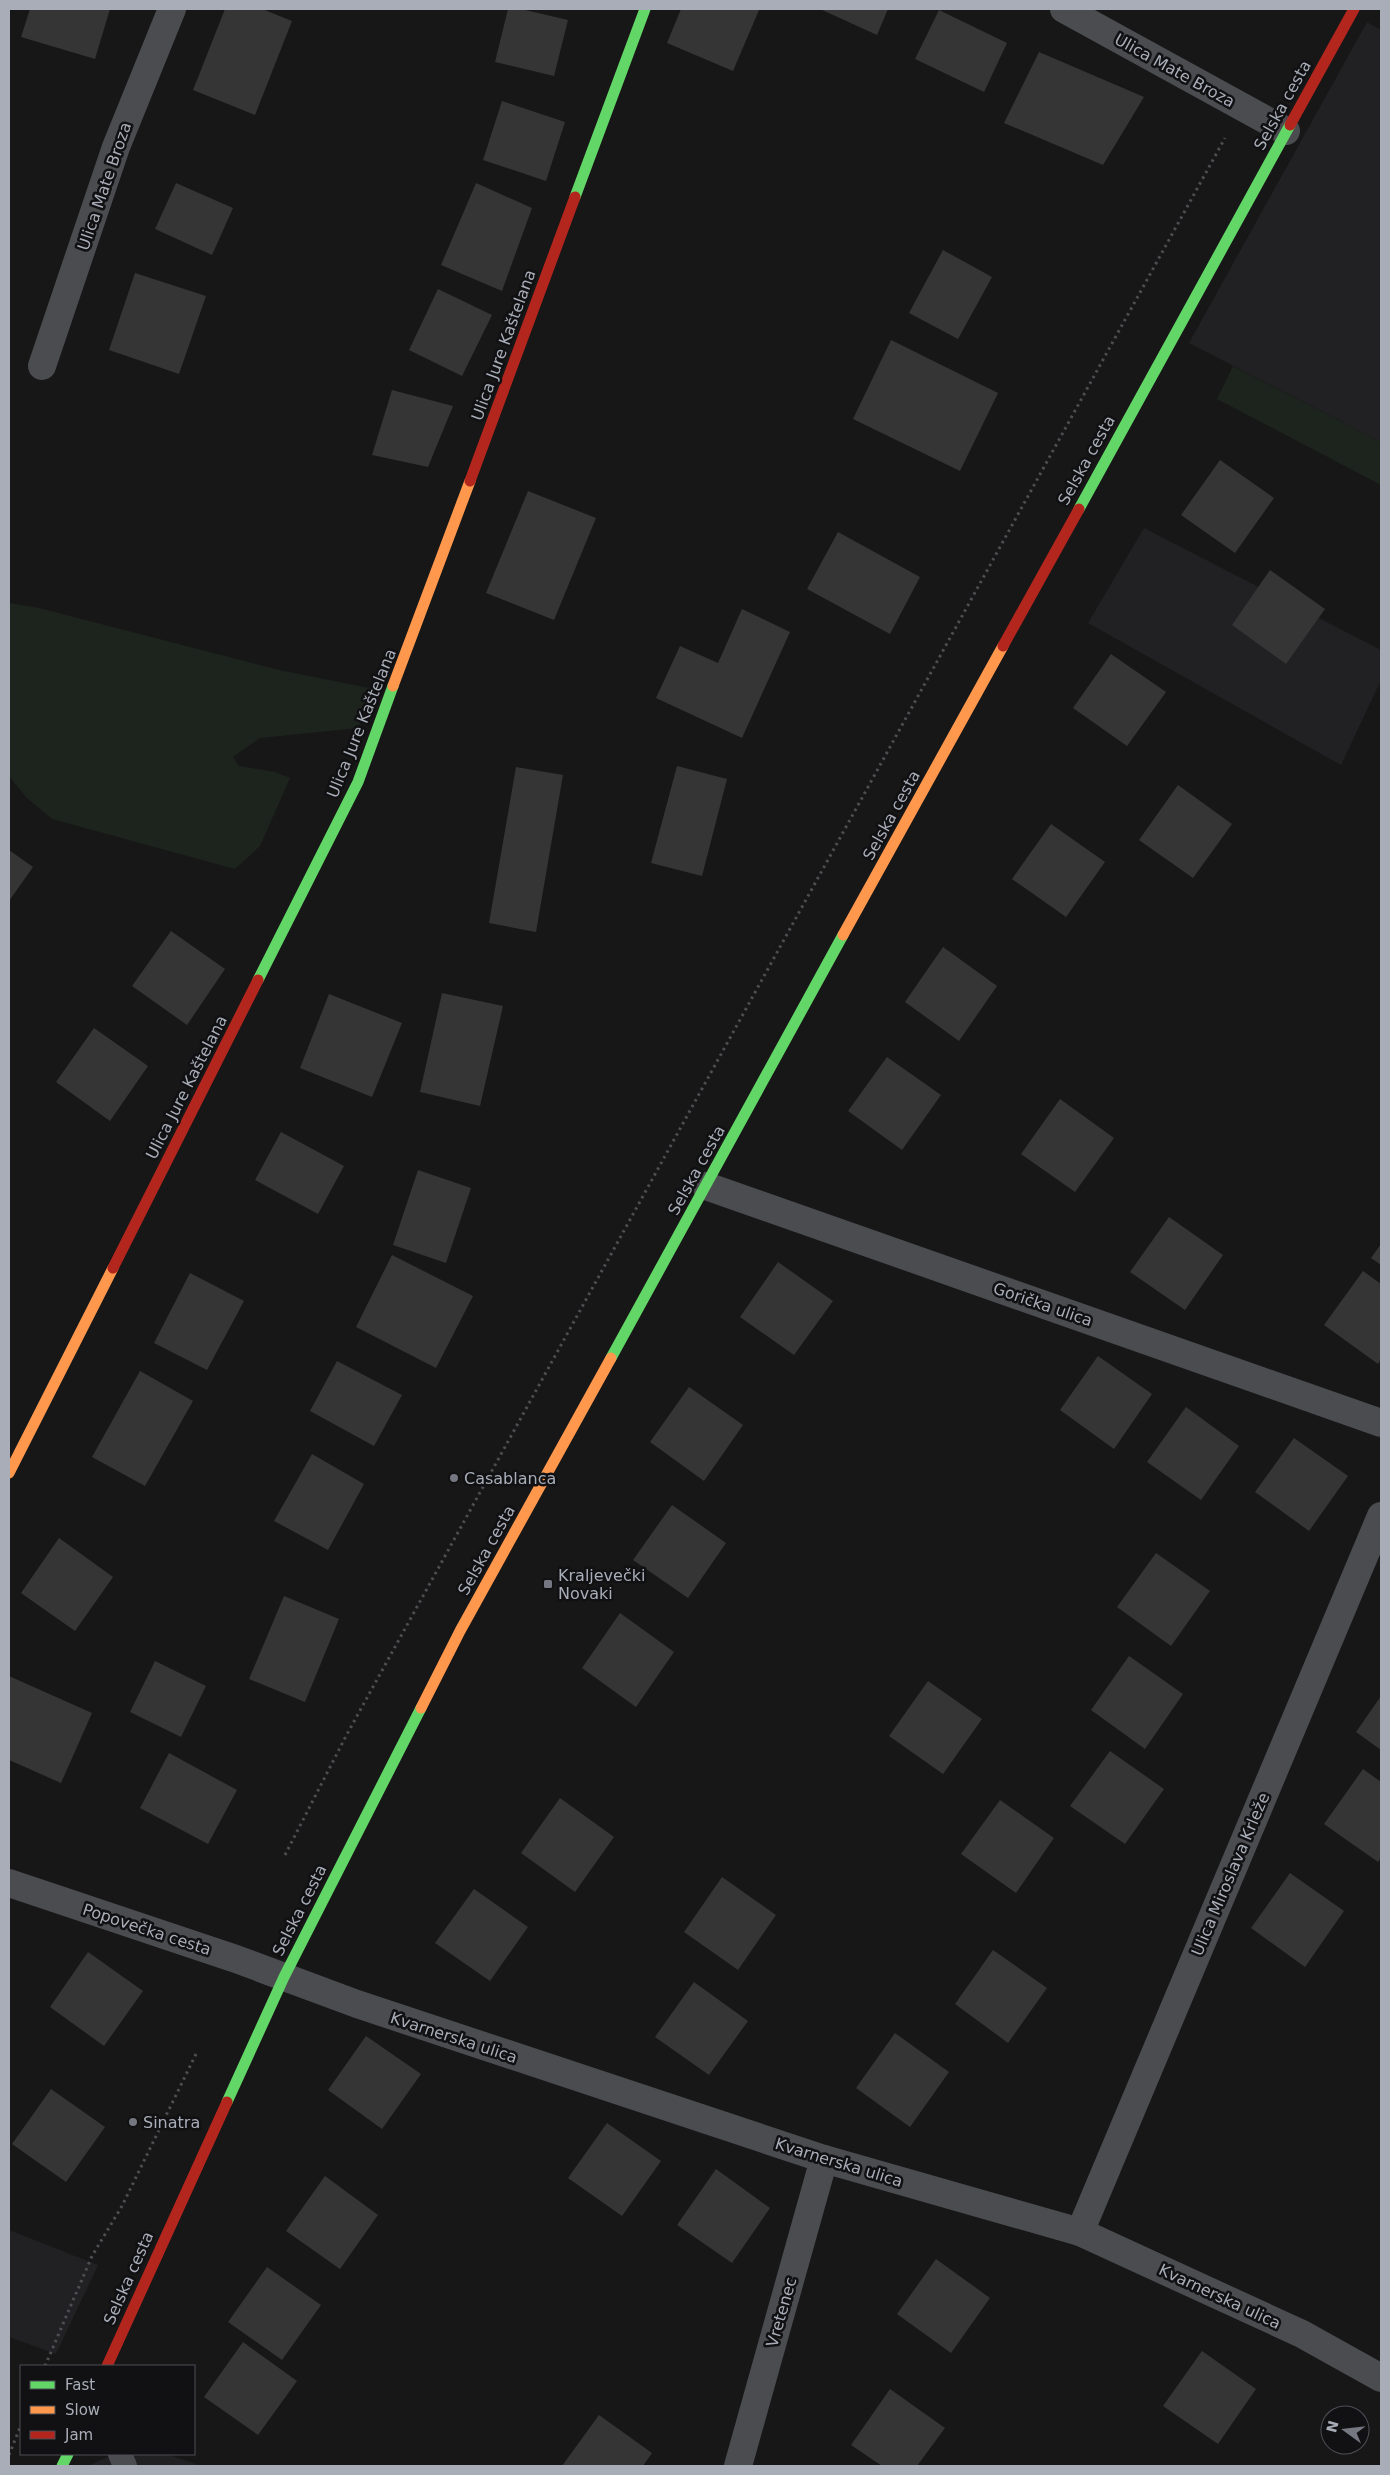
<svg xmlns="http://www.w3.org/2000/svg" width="1390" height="2475" font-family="'DejaVu Sans',sans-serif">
  <rect width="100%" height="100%" fill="#171717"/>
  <g fill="#212123">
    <path d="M1367 22 1381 30V442L1189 343Z"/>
    <path d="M1144 528 1381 650V680L1341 765 1088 623Z"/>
    <path d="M9 2230 98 2265 56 2354 9 2337Z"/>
    <path d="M114 2454H166L202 2466H88Z"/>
  </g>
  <g fill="#1d241e">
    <path d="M1233 366 1381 442V485L1217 399Z"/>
    <path d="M9 603 39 608 279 670 374 689 358 728 260 738 233 757 239 766 275 772 290 778 260 846 235 869 52 819 26 797 9 776Z"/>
  </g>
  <g fill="#353536">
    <path d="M30 9H110L95 59 21 37Z"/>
    <path d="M225 9H262L292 21 255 115 193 90Z"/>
    <path d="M508 9H521L568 20 554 76 495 62Z"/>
    <path d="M681 9 759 10 733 71 667 43Z"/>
    <path d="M820 9H888L877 35Z"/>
    <path d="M939 10 1007 43 984 92 915 59Z"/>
    <path d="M1039 52 1144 97 1103 165 1004 123Z"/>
    <path d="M502 101 565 122 546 181 483 160Z"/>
    <path d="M176 183 233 208 212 255 155 229Z"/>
    <path d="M476 183 532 208 502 291 441 265Z"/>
    <path d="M943 250 992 277 958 339 909 313Z"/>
    <path d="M135 273 206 296 179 374 109 350Z"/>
    <path d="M438 289 492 315 462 376 409 350Z"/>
    <path d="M891 340 998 393 960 471 853 419Z"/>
    <path d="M392 390 453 406 428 467 372 455Z"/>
    <path d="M1220 460 1274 498 1235 553 1181 515Z"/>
    <path d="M528 491 596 518 554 620 486 593Z"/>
    <path d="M838 532 920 577 890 634 807 589Z"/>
    <path d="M1270 570 1325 609 1286 664 1232 625Z"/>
    <path d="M742 609 790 632 742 738 656 698 680 646 718 663Z"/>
    <path d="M1111 654 1166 692 1127 746 1073 708Z"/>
    <path d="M677 766 727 779 702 876 651 863Z"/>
    <path d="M516 767 563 775 536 932 489 923Z"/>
    <path d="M1178 785 1232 824 1193 878 1139 840Z"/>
    <path d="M1051 824 1105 862 1066 917 1012 879Z"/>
    <path d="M9 850 33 867 9 901Z"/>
    <path d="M171 931 225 969 187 1025 132 986Z"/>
    <path d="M943 947 997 986 959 1041 905 1002Z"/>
    <path d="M442 993 503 1006 480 1106 420 1092Z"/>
    <path d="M329 994 402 1023 372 1097 300 1068Z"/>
    <path d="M94 1028 148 1066 110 1121 56 1082Z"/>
    <path d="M887 1057 941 1095 902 1150 848 1111Z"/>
    <path d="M1060 1099 1114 1138 1075 1192 1021 1154Z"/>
    <path d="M281 1132 344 1166 318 1214 255 1180Z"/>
    <path d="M418 1170 471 1188 446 1263 393 1245Z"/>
    <path d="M1169 1217 1223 1255 1185 1310 1130 1272Z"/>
    <path d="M1381 1244V1265L1371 1258Z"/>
    <path d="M392 1255 473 1296 436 1368 356 1327Z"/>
    <path d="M778 1262 833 1301 794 1355 740 1317Z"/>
    <path d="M1363 1271 1381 1284V1359L1378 1364 1324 1325Z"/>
    <path d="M190 1273 244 1301 207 1370 154 1343Z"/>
    <path d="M1098 1356 1152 1394 1114 1449 1060 1410Z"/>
    <path d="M337 1361 402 1395 374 1446 310 1411Z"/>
    <path d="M140 1371 193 1401 145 1486 92 1457Z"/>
    <path d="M689 1387 743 1425 704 1481 650 1442Z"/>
    <path d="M1186 1407 1239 1446 1201 1500 1147 1462Z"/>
    <path d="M1294 1438 1348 1476 1309 1531 1255 1492Z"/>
    <path d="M312 1454 364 1484 328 1550 274 1521Z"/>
    <path d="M672 1505 726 1543 688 1598 633 1560Z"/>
    <path d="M59 1538 113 1577 75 1631 21 1593Z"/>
    <path d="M1156 1553 1210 1591 1171 1646 1117 1607Z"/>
    <path d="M284 1596 339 1619 305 1702 249 1679Z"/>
    <path d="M620 1613 674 1652 636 1707 582 1668Z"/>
    <path d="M1129 1656 1183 1694 1145 1749 1091 1710Z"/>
    <path d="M155 1661 206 1686 181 1737 130 1712Z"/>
    <path d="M9 1676 92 1713 61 1783 9 1760Z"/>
    <path d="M928 1681 982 1719 943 1774 889 1736Z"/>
    <path d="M1381 1696V1750L1356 1732Z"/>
    <path d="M1110 1751 1164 1789 1125 1844 1070 1806Z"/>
    <path d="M169 1753 237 1790 208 1844 140 1808Z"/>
    <path d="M1363 1769 1381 1782V1858L1378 1862 1324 1824Z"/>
    <path d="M560 1798 614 1837 575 1892 521 1853Z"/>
    <path d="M1000 1800 1054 1838 1016 1893 961 1854Z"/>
    <path d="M1290 1873 1344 1911 1305 1967 1251 1928Z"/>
    <path d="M722 1877 776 1915 738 1970 684 1932Z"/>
    <path d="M474 1889 528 1927 490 1981 435 1943Z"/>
    <path d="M993 1950 1047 1988 1008 2043 955 2004Z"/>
    <path d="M88 1952 143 1991 104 2046 50 2007Z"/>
    <path d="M694 1982 748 2021 709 2075 655 2037Z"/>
    <path d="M895 2033 949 2072 910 2127 856 2088Z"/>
    <path d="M366 2036 421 2074 382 2129 328 2090Z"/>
    <path d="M51 2089 105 2127 66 2182 12 2144Z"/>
    <path d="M607 2123 661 2161 622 2216 568 2178Z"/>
    <path d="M716 2169 770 2208 732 2263 677 2225Z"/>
    <path d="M325 2176 378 2215 340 2269 286 2231Z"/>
    <path d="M936 2259 990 2298 951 2353 897 2314Z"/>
    <path d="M267 2267 321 2305 282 2360 228 2322Z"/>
    <path d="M243 2342 297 2381 258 2435 204 2397Z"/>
    <path d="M1202 2351 1256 2389 1218 2444 1163 2406Z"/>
    <path d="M890 2389 945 2428 917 2466H882L851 2445Z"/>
    <path d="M599 2415 652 2453 643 2466H562Z"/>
  </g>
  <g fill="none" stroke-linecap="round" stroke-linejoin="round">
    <g stroke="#4d4e52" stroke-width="3" stroke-dasharray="2.5 4" stroke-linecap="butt">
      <path d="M285 1855 346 1736 1225 138"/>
      <path d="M45 2366 92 2256 122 2206 196 2054"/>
      <path d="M9 2455 21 2425"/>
    </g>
    <path stroke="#4b4c50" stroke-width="24" d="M120 2454 125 2466"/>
    <g stroke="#4b4c50" stroke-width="28">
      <path d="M1064 9 1286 131"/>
      <path d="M42 366 116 147 172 9"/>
      <path d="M706 1186 1381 1423"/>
      <path d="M9 1883 236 1959 357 2004 824 2159 1080 2232 1302 2334 1381 2378"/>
      <path d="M1080 2232 1381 1516"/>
      <path d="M738 2466 824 2159"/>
    </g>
    <g stroke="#63d668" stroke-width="11">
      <path d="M575 197 645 9"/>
      <path d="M1079 509 1290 125"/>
      <path d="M258 980 358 782 393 686"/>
      <path d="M611 1358 843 935"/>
      <path d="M227 2102 284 1977 421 1708"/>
      <path d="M62 2466 68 2454"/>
    </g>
    <g stroke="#ff974d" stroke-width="11">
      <path d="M393 686 470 481"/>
      <path d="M843 935 1003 646"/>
      <path d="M9 1473 113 1268"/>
      <path d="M421 1708 460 1631 611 1358"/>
    </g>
    <g stroke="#b3261e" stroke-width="11">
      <path d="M1290 125 1354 9"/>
      <path d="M470 481 575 197"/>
      <path d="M1003 646 1079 509"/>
      <path d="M113 1268 258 980"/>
      <path d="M107 2366 227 2102"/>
    </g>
  </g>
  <g fill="#757880" stroke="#111113" stroke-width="2">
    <circle cx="454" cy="1478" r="5"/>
    <rect x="543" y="1579" width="10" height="10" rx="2.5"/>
    <circle cx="133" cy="2122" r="5"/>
  </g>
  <g text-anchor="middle" stroke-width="5" stroke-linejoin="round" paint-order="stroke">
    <g font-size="16" fill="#a8adb8" stroke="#111113">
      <text transform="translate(1175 70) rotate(29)" y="6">Ulica Mate Broza</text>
      <text transform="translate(1282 105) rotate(-61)" y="6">Selska cesta</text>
      <text transform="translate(104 186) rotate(-71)" y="6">Ulica Mate Broza</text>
      <text transform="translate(503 345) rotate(-70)" y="6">Ulica Jure Kaštelana</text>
      <text transform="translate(1086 460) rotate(-61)" y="6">Selska cesta</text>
      <text transform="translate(361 723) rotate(-68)" y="6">Ulica Jure Kaštelana</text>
      <text transform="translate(891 815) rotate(-61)" y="6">Selska cesta</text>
      <text transform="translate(186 1087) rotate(-63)" y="6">Ulica Jure Kaštelana</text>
      <text transform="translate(696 1170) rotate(-61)" y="6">Selska cesta</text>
      <text transform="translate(1043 1304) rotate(19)" y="6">Gorička ulica</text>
      <text transform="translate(486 1550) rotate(-61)" y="6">Selska cesta</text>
      <text transform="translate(1230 1874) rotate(-67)" y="6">Ulica Miroslava Krleže</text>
      <text transform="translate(299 1910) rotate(-63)" y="6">Selska cesta</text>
      <text transform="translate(147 1929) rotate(18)" y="6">Popovečka cesta</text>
      <text transform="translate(454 2037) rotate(18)" y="6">Kvarnerska ulica</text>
      <text transform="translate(839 2162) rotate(17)" y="6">Kvarnerska ulica</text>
      <text transform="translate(128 2278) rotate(-66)" y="6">Selska cesta</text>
      <text transform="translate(1220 2296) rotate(25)" y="6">Kvarnerska ulica</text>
      <text transform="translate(781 2312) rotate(-74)" y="6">Vretenec</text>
    </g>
    <g font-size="16" fill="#a8adb8" stroke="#111113" text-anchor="start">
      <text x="464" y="1484">Casablanca</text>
      <text x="558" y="1581">Kraljevečki<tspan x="558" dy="18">Novaki</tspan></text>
      <text x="143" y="2128">Sinatra</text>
    </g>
  </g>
  <rect width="1390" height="2475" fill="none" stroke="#a8adb8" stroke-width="20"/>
  <rect x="20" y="2365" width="175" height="90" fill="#111113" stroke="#4d4f55"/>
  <rect x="30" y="2381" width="25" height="8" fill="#63d668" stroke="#4d4f55"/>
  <text x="65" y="2390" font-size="15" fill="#a8adb8">Fast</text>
  <rect x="30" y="2406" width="25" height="8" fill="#ff974d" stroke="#4d4f55"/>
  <text x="65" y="2415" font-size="15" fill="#a8adb8">Slow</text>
  <rect x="30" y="2431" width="25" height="8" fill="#b3261e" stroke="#4d4f55"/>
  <text x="65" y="2440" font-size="15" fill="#a8adb8">Jam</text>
  <g transform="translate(1345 2430) rotate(285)"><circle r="24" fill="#111113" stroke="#4d4f55"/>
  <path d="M0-4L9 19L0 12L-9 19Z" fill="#757880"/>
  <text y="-8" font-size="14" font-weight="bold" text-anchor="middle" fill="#a8adb8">N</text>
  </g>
</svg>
